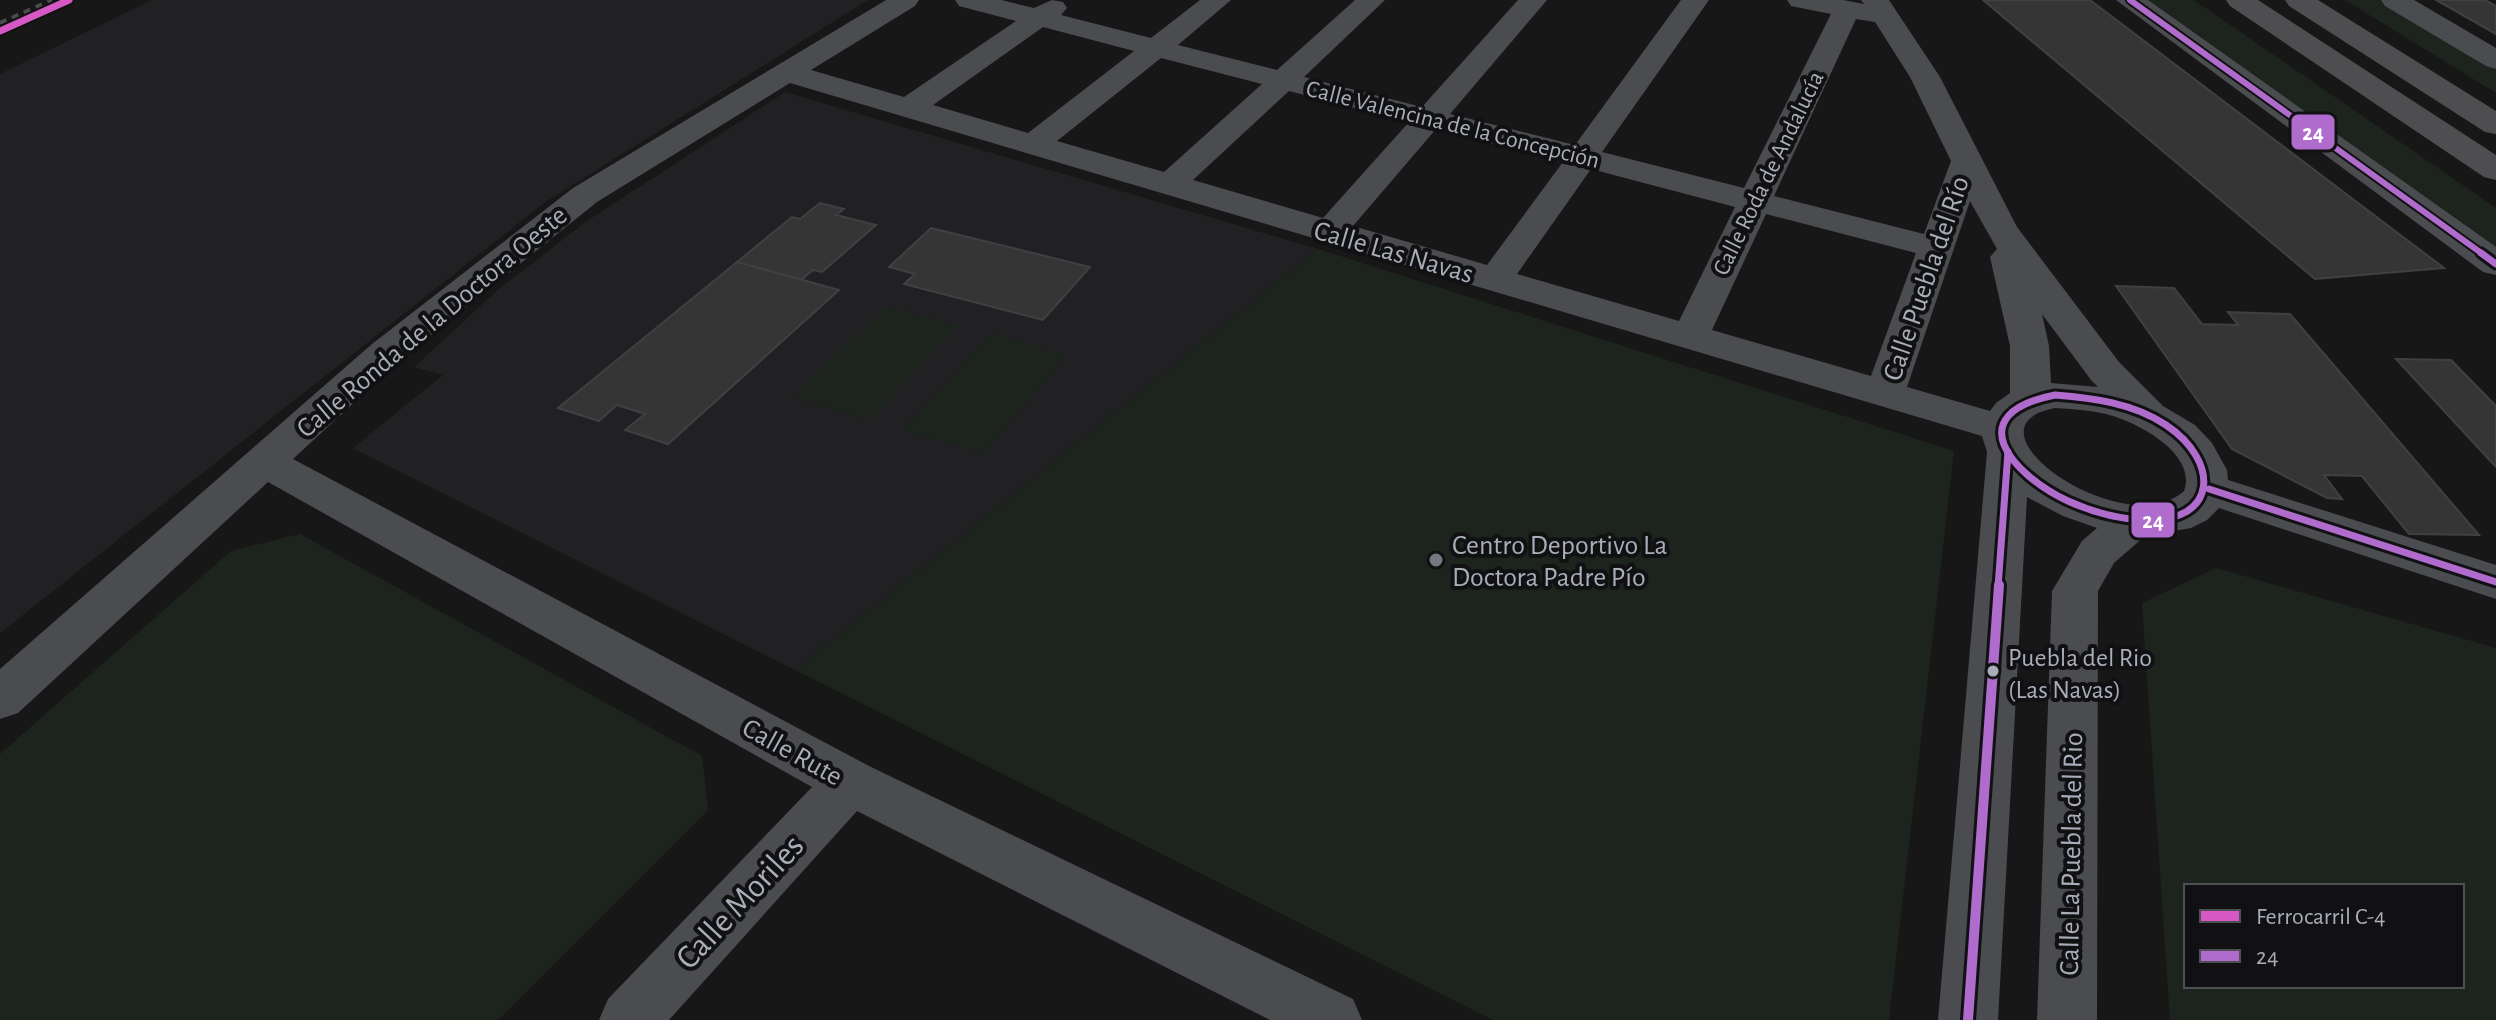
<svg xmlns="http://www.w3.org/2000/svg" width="2496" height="1020" font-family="'Alegreya Sans',sans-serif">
  <rect width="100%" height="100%" fill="#171717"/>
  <g fill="#212123">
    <path d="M152 0H868L544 203 0 633V74Z"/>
    <path d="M785 92 1318 249 795 670 353 448 443 375 414 367 500 288 587 221Z"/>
  </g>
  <g fill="#1d241e" fill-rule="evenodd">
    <path d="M2147 0H2194L2496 208V249Z"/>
    <path d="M2345 0H2384L2496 67V93Z"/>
    <path d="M1318 249 1954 451 1889 1020H1493L795 670Z"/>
    <path d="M888 305 958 327 869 420 793 397Z"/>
    <path d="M992 333 1067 356 983 454 903 429Z"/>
    <path d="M300 534 702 756 708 810 498 1020H0V754L231 551Z"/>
    <path d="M2216 568 2496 648V1020H2170L2142 603ZM2186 886H2462V986H2186Z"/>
  </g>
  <g fill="#353536" stroke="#3f4043" stroke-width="2">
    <path d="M1983 0H2090L2444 268 2315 279Z"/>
    <path d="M2436 0H2485L2496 6V34Z"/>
    <path d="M820 203 844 209 836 215 876 225 822 272 813 270 801 280 737 262 792 217 800 219Z"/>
    <path d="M931 228 1090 267 1043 320 904 284 915 274 889 267Z"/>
    <path d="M737 262 839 290 668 444 625 430 645 414 617 405 599 421 558 408Z"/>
    <path d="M2116 286 2174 288 2202 324 2238 325 2228 312 2290 314 2479 535 2409 534 2362 476 2324 475 2342 499 2327 498 2232 449Z"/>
    <path d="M2396 359 2451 360 2496 406V467Z"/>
  </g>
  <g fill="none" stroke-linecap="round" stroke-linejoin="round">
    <g fill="#4b4c50" fill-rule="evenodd">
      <path d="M886 0H919L915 6 811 70 904 97 1016 21 959 6 955 0H1001L1034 8 1052 0 1063 2 1067 8 1061 15 1151 38 1200 0H1231L1178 45 1277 70 1355 0H1385L1304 77 1422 107 1518 0H1547L1450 114 1575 145 1681 0H1709L1602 152 1744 188 1831 14 1791 6 1787 0H1843L1864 4 1861 0H1889L1940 77 2017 227 2119 362 2163 406 2195 425 2212 443 2227 470 2228 480 2496 565V599L2219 508 2207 520 2191 528 2145 536 2114 563 2098 591 2097 1020H2037L2052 591 2082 541 2097 528 2063 516 2027 497 1998 1020H1938L1987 452 1982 436 790 83 597 202 400 360 293 459 869 766 1353 999 1362 1020H1270L857 811 669 1020H599L608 999 812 787 268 482 18 713 0 719V669L372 344 573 188ZM1856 19 1875 22 1910 77 1951 161 1924 234 1774 196ZM1043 27 1134 51 1028 133 933 105ZM1161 58 1262 84 1164 172 1057 141ZM1289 91 1409 122 1323 218 1193 180ZM1436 129 1563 162 1487 265 1353 226ZM1591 169 1735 207 1679 321 1517 274ZM1970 201 1997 249 1990 257 2010 346V393L1996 403 1990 411 1907 387ZM1766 214 1916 253 1871 376 1712 330ZM2042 314 2091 380 2098 387 2051 383 2049 346ZM2055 408C2072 409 2089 410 2106 414 2135 421 2198 453 2184 491 2125 545 1954 427 2055 408Z"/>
      <path d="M2116 0H2148L2496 247V275L2483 272Z"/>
      <path d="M2381 0H2414L2496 48V69L2486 66 2385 6Z"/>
    </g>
    <g fill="#4e4e51" fill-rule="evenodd">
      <path d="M2226 0H2258L2496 155V180L2484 177 2230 6Z"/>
      <path d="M2285 0H2318L2496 111V134L2485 132 2289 6Z"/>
    </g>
    <path stroke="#4b4c4f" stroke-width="4" stroke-dasharray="7 6" stroke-linecap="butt" d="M0 23 52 0"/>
    <defs>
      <path id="bus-1-far2" d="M2130 0 2484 255"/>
      <g id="bus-1-far1">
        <path d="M2481 253 2496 264"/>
        <path d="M2055 395C2093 398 2133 403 2166 425 2220 461 2219 523 2144 520 2117 519 2092 512 2068 501 2011 474 1959 414 2055 395Z"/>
        <path d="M2209 489 2496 582"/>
        <path d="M1998 587 2008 452"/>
      </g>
      <path id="bus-1" d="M1968 1020 1999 585"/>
    </defs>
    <use href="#bus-1-far2" stroke="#111113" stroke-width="10"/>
    <use href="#bus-1-far1" stroke="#111113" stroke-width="13"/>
    <use href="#bus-1" stroke="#111113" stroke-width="16"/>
    <use href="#bus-1-far2" stroke="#b06ccc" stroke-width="6"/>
    <use href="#bus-1-far1" stroke="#b06ccc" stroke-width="7"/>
    <use href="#bus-1" stroke="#b06ccc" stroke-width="10"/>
    <defs>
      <path id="rail-1" d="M0 31 69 0"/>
    </defs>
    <use href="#rail-1" stroke="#111113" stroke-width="11"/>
    <use href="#rail-1" stroke="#d658c4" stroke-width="7"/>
  </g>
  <circle fill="#757880" stroke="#111113" stroke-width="3" cx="1436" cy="560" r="8"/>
  <circle fill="#a8adb8" stroke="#111113" stroke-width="3" cx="1993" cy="671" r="7"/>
  <g text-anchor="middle" stroke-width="8" stroke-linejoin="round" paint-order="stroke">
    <g font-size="24" fill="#a8adb8" stroke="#111113">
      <text transform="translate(1453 124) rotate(14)" y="8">Calle Valencina de la Concepción</text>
      <text transform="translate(1768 173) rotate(-64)" y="8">Calle Roda de Andalucía</text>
    </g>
    <g font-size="26" fill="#a8adb8" stroke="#111113" text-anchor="start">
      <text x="2008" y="666">Puebla del Rio<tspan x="2008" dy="32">(Las Navas)</tspan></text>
    </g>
    <g font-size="28" fill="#a8adb8" stroke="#111113">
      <text transform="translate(1394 251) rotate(16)" y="10">Calle Las Navas</text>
      <text transform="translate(1925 278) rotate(-71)" y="10">Calle Puebla del Río</text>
      <text transform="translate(431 321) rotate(-40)" y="10">Calle Ronda de la Doctora Oeste</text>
      <text transform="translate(793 751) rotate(29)" y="10">Calle Rute</text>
      <text transform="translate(2070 854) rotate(-89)" y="10">Calle La Puebla del Rio</text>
    </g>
    <g font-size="28" fill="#a8adb8" stroke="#111113" text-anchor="start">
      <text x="1452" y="554">Centro Deportivo La<tspan x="1452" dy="32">Doctora Padre Pío</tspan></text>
    </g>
    <g font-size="34" fill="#a8adb8" stroke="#111113">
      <text transform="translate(739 901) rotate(-47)" y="12">Calle Moriles</text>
    </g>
  </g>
  <g stroke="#111113" stroke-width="3">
    <rect x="2290" y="113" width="46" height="38" rx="8" fill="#b06ccc"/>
    <rect x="2130" y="501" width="46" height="38" rx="8" fill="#b06ccc"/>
  </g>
  <g font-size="22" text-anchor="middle" font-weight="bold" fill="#fff">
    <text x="2313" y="140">24</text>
    <text x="2153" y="528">24</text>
  </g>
  <rect x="2184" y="884" width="280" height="104" fill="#111113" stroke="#4d4f55" stroke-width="2"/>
  <rect x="2200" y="910" width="40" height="12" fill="#d658c4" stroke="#4d4f55" stroke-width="2"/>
  <text x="2256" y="924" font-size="24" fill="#a8adb8">Ferrocarril C-4</text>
  <rect x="2200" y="950" width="40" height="12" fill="#b06ccc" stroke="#4d4f55" stroke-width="2"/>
  <text x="2256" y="964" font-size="24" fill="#a8adb8">24</text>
</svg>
